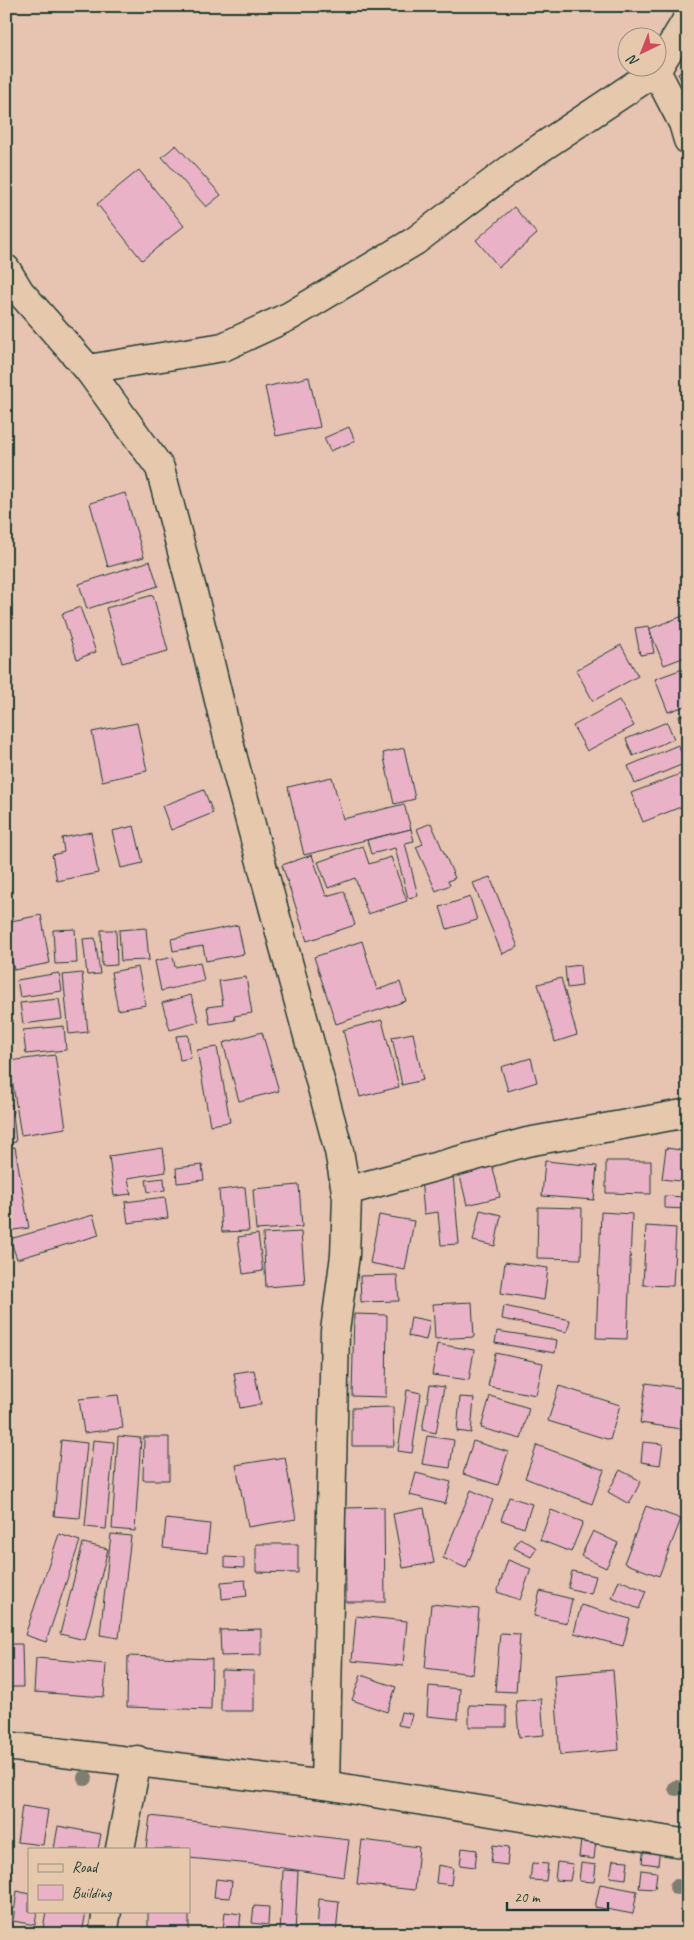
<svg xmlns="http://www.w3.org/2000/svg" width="694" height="1940" font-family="Caveat,sans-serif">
  <rect width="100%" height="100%" fill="#e7c4b2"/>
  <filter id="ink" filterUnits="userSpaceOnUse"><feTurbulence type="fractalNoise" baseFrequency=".02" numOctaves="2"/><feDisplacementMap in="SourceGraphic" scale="10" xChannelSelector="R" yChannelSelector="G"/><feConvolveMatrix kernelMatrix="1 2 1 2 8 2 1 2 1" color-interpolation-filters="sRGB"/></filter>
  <g filter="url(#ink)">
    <g fill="#eab2c7" stroke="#1f3d34">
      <path d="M688 68V91L678 74Z"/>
      <path d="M176 145 221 195 206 207 162 157Z"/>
      <path d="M139 170 184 226 142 260 97 204Z"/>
      <path d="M514 207 537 234 499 267 476 240Z"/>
      <path d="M309 377 320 427 276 436 265 387Z"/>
      <path d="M349 427 355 441 330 451 324 438Z"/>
      <path d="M125 493 144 557 108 567 90 503Z"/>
      <path d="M150 561 158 586 87 609 79 584Z"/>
      <path d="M153 595 168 651 122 663 106 608Z"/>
      <path d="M80 607 96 652 77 659 62 614Z"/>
      <path d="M688 614V656L664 665 649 629Z"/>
      <path d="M649 626 654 653 640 655 635 628Z"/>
      <path d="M621 645 638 676 593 701 576 670Z"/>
      <path d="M688 667V705L668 712 655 679Z"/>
      <path d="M619 700 634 726 587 751 573 726Z"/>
      <path d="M688 714V747L679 716Z"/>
      <path d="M667 722 674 739 633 756 626 739Z"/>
      <path d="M137 723 147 771 102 781 92 732Z"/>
      <path d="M678 745 686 763 635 784 628 766Z"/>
      <path d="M404 748 415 799 394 804 383 753Z"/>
      <path d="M688 771V804L643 822 631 793Z"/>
      <path d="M332 777 343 819 404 804 411 829 304 855 288 787Z"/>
      <path d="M204 790 213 813 171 830 162 806Z"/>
      <path d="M431 823 455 878 448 881 450 885 436 891 416 847 423 844 417 829Z"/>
      <path d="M134 826 143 863 121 868 112 831Z"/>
      <path d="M411 829 414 841 405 843 418 896 408 898 395 848 371 854 367 840Z"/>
      <path d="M91 832 98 873 57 881 52 855 64 852 62 838Z"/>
      <path d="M363 846 369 864 391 857 407 901 368 914 355 878 328 888 318 862Z"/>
      <path d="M312 855 326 896 344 891 355 925 307 941 282 865Z"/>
      <path d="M490 877 518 947 502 954 473 883Z"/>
      <path d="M470 897 477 920 447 929 440 907Z"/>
      <path d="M41 915 50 963 14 970 6 934V922Z"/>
      <path d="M238 925 244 954 206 961 203 946 173 951 171 939Z"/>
      <path d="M146 928 149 960 121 961 119 930Z"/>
      <path d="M75 929 77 963 55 964 53 930Z"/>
      <path d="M101 930H116L117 965 102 966Z"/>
      <path d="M95 938 100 974 87 975 83 939Z"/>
      <path d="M362 941 377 990 400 982 406 1001 336 1024 314 957Z"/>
      <path d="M173 957 175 967 200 962 204 981 161 991 155 961Z"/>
      <path d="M580 965 582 986 567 988 565 967Z"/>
      <path d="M138 967 146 1005 118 1010 111 972Z"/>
      <path d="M59 973 62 991 20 997 17 980Z"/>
      <path d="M82 973 88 1032 69 1034 63 975Z"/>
      <path d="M246 977 252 1013 234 1016 235 1020 210 1024 207 1007 223 1005 219 981Z"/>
      <path d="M561 978 577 1035 555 1042 538 984Z"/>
      <path d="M191 995 199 1022 170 1030 162 1003Z"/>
      <path d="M59 999 62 1019 23 1024 20 1003Z"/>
      <path d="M382 1020 399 1087 360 1097 343 1030Z"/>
      <path d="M64 1026 66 1050 26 1054 23 1030Z"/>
      <path d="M262 1032 279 1091 239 1101 223 1043Z"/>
      <path d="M413 1033 423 1080 402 1085 392 1037Z"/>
      <path d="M188 1035 191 1058 180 1060 176 1036Z"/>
      <path d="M217 1047 230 1122 210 1125 197 1050Z"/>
      <path d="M55 1055 66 1128 21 1135 9 1061Z"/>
      <path d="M531 1058 537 1082 508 1091 501 1067Z"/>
      <path d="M6 1064 10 1089 6 1090Z"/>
      <path d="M12 1104 16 1142 6 1144V1105Z"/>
      <path d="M15 1147 29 1228 6 1231V1149Z"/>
      <path d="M163 1148 166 1172 128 1178 131 1194 114 1196 109 1156Z"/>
      <path d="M666 1148 688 1151V1182L662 1179Z"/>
      <path d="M545 1161 597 1166 594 1200 542 1196Z"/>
      <path d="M606 1161H651V1194L606 1193Z"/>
      <path d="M492 1164 500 1197 467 1205 459 1172Z"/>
      <path d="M202 1165 204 1180 177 1183 176 1168Z"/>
      <path d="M453 1174 459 1244 441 1245 438 1212 424 1214 421 1178Z"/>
      <path d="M164 1178 165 1190 148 1192 146 1180Z"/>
      <path d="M299 1185 302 1227 256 1230 253 1189Z"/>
      <path d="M245 1187 249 1231 222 1232 219 1190Z"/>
      <path d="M664 1196 688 1197V1209L664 1208Z"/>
      <path d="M165 1197 168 1218 128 1223 125 1202Z"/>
      <path d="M538 1207 582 1208 581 1259 537 1258Z"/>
      <path d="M480 1210 501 1215 495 1246 473 1241Z"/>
      <path d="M601 1212 632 1214 627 1339 596 1338Z"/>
      <path d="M93 1215 99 1235 17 1259 10 1239Z"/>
      <path d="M379 1215 414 1221 405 1270 370 1263Z"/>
      <path d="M646 1226 676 1228 673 1286 643 1285Z"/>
      <path d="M301 1232 305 1284 266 1287 263 1234Z"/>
      <path d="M258 1234 263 1271 243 1274 238 1237Z"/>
      <path d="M505 1262 548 1268 544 1300 501 1293Z"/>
      <path d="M397 1275 399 1301 361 1302 360 1276Z"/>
      <path d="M472 1302 474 1337 435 1339 433 1304Z"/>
      <path d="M504 1306 570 1320 567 1332 502 1319Z"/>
      <path d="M354 1314 387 1315 386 1397 352 1396Z"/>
      <path d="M411 1317 430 1321 426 1340 408 1336Z"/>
      <path d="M497 1331 557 1340 555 1353 495 1343Z"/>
      <path d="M437 1344 474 1350 469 1380 432 1375Z"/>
      <path d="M495 1353 543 1363 536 1395 488 1386Z"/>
      <path d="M254 1370 261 1404 240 1408 234 1373Z"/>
      <path d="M646 1383 688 1389V1430L640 1423Z"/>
      <path d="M430 1385 444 1387 436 1433 422 1430Z"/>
      <path d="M559 1386 620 1405 610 1440 548 1421Z"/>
      <path d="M407 1390 421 1393 412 1453 398 1451Z"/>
      <path d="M118 1395 123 1428 84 1433 79 1399Z"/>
      <path d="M490 1396 529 1408 521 1439 481 1428Z"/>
      <path d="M460 1397 474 1398 471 1433 457 1431Z"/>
      <path d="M393 1407 394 1446H352V1408Z"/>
      <path d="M118 1436 141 1438 135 1531 112 1529Z"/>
      <path d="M427 1436 454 1440 450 1468 422 1464Z"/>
      <path d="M144 1437H169V1480H143Z"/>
      <path d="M61 1440 87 1443 80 1518 54 1516Z"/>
      <path d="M93 1440 114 1442 106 1529 85 1527Z"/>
      <path d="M473 1441 508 1452 498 1485 463 1474Z"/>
      <path d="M643 1442 663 1444 660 1465 641 1462Z"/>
      <path d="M537 1445 604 1470 592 1504 525 1478Z"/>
      <path d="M285 1457 296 1519 248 1527 236 1465Z"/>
      <path d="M620 1470 641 1481 629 1504 608 1492Z"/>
      <path d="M416 1473 451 1482 445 1504 410 1495Z"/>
      <path d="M471 1490 493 1500 466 1568 443 1558Z"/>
      <path d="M509 1497 532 1504 524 1528 501 1520Z"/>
      <path d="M646 1506 681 1519 659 1576 624 1563Z"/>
      <path d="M384 1507 385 1602H346L345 1508Z"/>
      <path d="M424 1508 434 1563 403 1568 393 1514Z"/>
      <path d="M551 1510 583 1522 571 1552 540 1540Z"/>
      <path d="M166 1519 210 1524 207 1553 163 1548Z"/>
      <path d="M593 1531 618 1543 606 1568 581 1556Z"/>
      <path d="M59 1534 80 1541 46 1642 25 1635Z"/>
      <path d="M111 1534 131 1536 119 1638 100 1635Z"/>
      <path d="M520 1538 537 1548 531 1557 514 1548Z"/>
      <path d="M83 1543 108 1549 85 1640 60 1634Z"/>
      <path d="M256 1544H298V1573L256 1572Z"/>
      <path d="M225 1557 244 1558V1568L225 1567Z"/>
      <path d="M508 1560 531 1569 520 1600 497 1592Z"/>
      <path d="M572 1571 596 1576 591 1594 568 1588Z"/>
      <path d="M245 1580 247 1596 222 1599 221 1582Z"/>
      <path d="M619 1580 646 1591 639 1609 612 1598Z"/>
      <path d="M540 1591 572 1599 567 1623 534 1616Z"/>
      <path d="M431 1604 479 1609 473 1674 425 1668Z"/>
      <path d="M581 1605 630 1619 623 1646 574 1633Z"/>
      <path d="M356 1616 407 1621 403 1666 352 1661Z"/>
      <path d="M261 1629V1655L221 1656 220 1630Z"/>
      <path d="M500 1633 520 1634 516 1692 495 1691Z"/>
      <path d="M6 1644H22L23 1687H6Z"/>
      <path d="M128 1656 212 1659 211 1710 127 1707Z"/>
      <path d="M36 1658 106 1664 104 1697 34 1692Z"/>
      <path d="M221 1670 254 1671V1711H221Z"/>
      <path d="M613 1670 619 1750 560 1755 554 1675Z"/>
      <path d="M361 1675 396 1687 387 1712 352 1700Z"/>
      <path d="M429 1686 460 1689 458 1719 427 1716Z"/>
      <path d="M541 1699 544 1735 519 1737 516 1701Z"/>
      <path d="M469 1705 506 1706V1727H469Z"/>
      <path d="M401 1712 412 1714 409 1727 398 1725Z"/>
      <path d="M22 1806 48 1810 43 1845 17 1842Z"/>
      <path d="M150 1816 349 1840 344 1877 262 1865 189 1858V1849H146Z"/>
      <path d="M58 1826 101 1834 98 1849H54Z"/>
      <path d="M362 1840 419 1847 415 1890 357 1884Z"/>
      <path d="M581 1840 596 1841 594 1859 579 1857Z"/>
      <path d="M493 1845 509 1847 507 1865 491 1863Z"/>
      <path d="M644 1845 660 1847 658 1865 642 1863Z"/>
      <path d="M462 1848 477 1850 475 1867 460 1865Z"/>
      <path d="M613 1860 628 1861 626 1879 610 1877Z"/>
      <path d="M557 1862 573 1864 570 1881 555 1880Z"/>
      <path d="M532 1863 548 1864 546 1881 530 1880Z"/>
      <path d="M581 1863 596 1865 594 1882 579 1881Z"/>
      <path d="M438 1865 453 1868 451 1885 436 1883Z"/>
      <path d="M283 1870 298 1871 295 1934H280Z"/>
      <path d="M641 1870 657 1872 655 1889 639 1888Z"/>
      <path d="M216 1879 232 1881 230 1898 214 1897Z"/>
      <path d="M600 1884 637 1891 633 1914 595 1907Z"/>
      <path d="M17 1891 29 1894V1911H37L35 1925 13 1921Z"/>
      <path d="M319 1899 339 1901 336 1934H317Z"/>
      <path d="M189 1904V1934H148V1911H189Z"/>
      <path d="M254 1906 269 1907 268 1925 252 1923Z"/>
      <path d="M46 1911H86L82 1934H42Z"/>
      <path d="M225 1912 241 1914 239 1931 223 1930Z"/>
    </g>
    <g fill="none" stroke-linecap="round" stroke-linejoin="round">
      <defs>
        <g id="street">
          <path d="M656 71 683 123 688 140"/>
          <path d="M6 269 20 292 88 369 160 468 194 597 233 758 339 1151 347 1197 345 1255 335 1331 325 1785"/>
          <path d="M88 369 223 347 290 316 415 241 521 161 656 71 688 18"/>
          <path d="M346 1191 527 1142 688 1113"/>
          <path d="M6 1746 325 1785 688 1844"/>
          <path d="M120 1849 137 1760"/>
          <path d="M103 1934 107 1911"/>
        </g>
      </defs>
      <use href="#street" stroke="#1f3d34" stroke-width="31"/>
      <use href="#street" stroke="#e6c9ad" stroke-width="28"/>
    </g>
    <g fill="#7d7e70">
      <circle cx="85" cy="1778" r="8"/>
      <circle cx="676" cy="1788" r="8"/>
      <circle cx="677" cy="1887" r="8"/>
    </g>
  </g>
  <rect width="694" height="1940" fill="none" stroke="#e6c9ad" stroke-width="25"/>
  <rect x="12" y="12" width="669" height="1915" fill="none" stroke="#1f3d34" stroke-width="2" filter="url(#ink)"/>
  <rect x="28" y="1848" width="162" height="65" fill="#e6c9ad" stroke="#96917d"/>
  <rect x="38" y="1864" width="25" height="8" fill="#e6c9ad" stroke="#96917d"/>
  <text x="72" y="1872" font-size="15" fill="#1f3d34">Road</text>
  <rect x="38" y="1885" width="25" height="15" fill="#eab2c7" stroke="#96917d"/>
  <text x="72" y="1898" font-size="15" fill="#1f3d34">Building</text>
  <g transform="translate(642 52) rotate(223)"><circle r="24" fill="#e6c9ad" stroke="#96917d"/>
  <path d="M0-4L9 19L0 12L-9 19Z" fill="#d1495b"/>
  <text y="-8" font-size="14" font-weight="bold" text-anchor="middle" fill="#1f3d34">N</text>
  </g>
  <path d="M507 1902v8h101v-8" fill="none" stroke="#1f3d34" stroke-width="2.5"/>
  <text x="514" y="1902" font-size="15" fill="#1f3d34" stroke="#e6c9ad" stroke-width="4" paint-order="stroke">20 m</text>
</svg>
